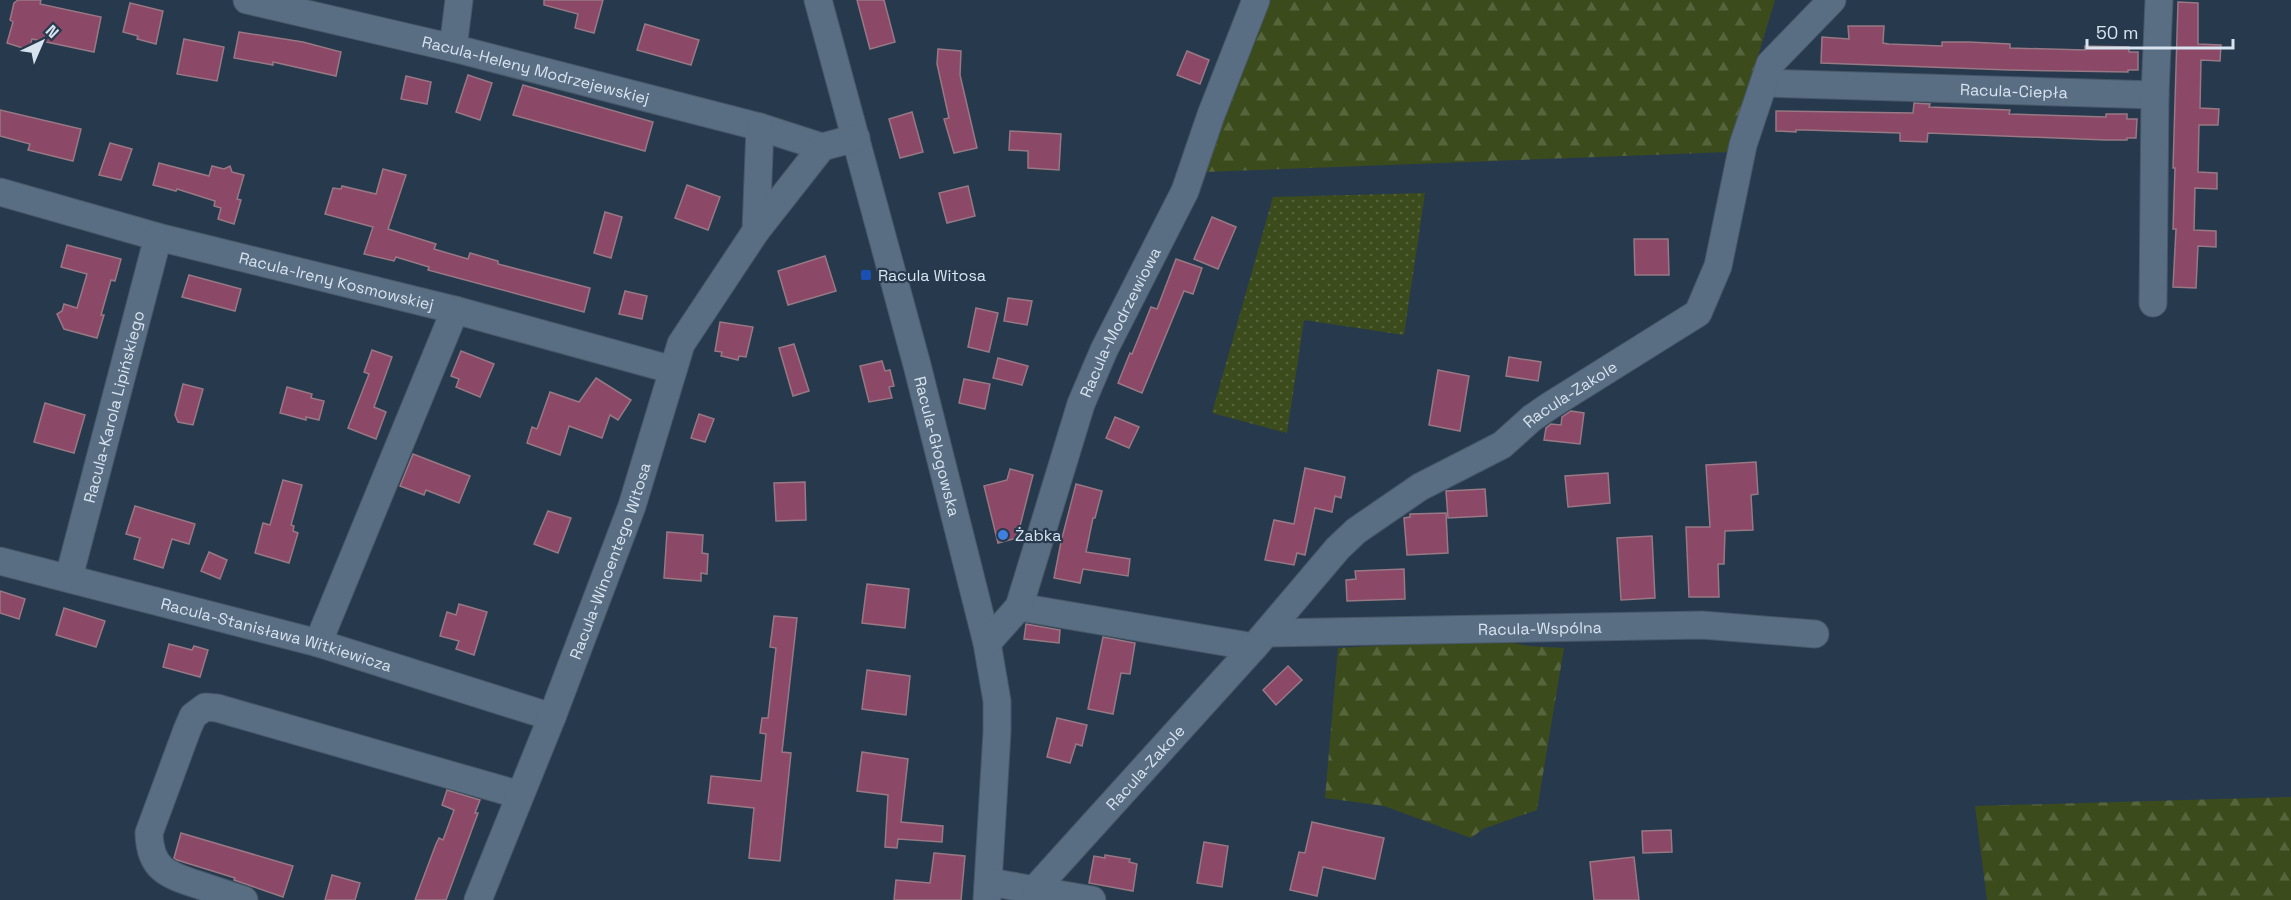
<svg xmlns="http://www.w3.org/2000/svg" width="2291" height="900" font-family="'Space Grotesk',sans-serif">
  <defs>
    <pattern id="grass-dots" width="8" height="8" patternUnits="userSpaceOnUse" patternTransform="scale(1.5)"><rect width="8" height="8" fill="#3b4b1c"/><path d="M2 2h.1M6 6h.1" fill="none" stroke="#57653d" stroke-width="1.8" stroke-linecap="round"/></pattern>
    <pattern id="forest-firs" width="22" height="20" patternUnits="userSpaceOnUse" patternTransform="scale(1.5)"><rect width="22" height="20" fill="#3b4b1c"/><path d="M5 1l3.5 6h-7zM16 11l3.5 6h-7z" fill="#57653d"/></pattern>
  </defs>
  <rect width="100%" height="100%" fill="#27394d"/>
  <path fill="url(#grass-dots)" d="M1425 193 1404 335 1304 320 1287 433 1212 413 1273 197Z"/>
  <g fill="url(#forest-firs)">
    <path d="M1271 0H1775L1729 152 1203 172Z"/>
    <path d="M1493 639 1529 646 1564 648 1537 810 1483 829 1471 838 1384 806 1325 798 1338 648Z"/>
    <path d="M2291 797V900H1987L1975 806Z"/>
  </g>
  <g fill="#8c4967" stroke="#977884" stroke-width="1.5">
    <path d="M18 0H41L40 4 101 17 94 52 32 39 29 50 7 43 13 22 10 20 14 3Z"/>
    <path d="M544 0H603L594 33 575 28 578 14 544 5Z"/>
    <path d="M857 0H884L895 42 870 49Z"/>
    <path d="M2178 2 2198 3V44L2221 45 2220 61 2201 60 2200 108 2219 109 2218 125H2199L2198 172 2217 173V189L2195 188 2194 230 2216 231V247L2198 246 2196 288 2173 287 2176 229H2173L2175 168H2173Z"/>
    <path d="M130 3 163 11 156 44 137 39 138 36 123 32Z"/>
    <path d="M645 24 699 40 691 65 637 50Z"/>
    <path d="M1848 26H1884L1883 43 1889 44 1942 46V42H1969L2010 44V48L2085 50V46L2129 47V52H2138V70H2128V72L2009 70 1821 63 1822 37 1849 39Z"/>
    <path d="M239 32 303 42 341 52 336 76 273 62V65L234 58Z"/>
    <path d="M184 39 224 47 217 81 177 74Z"/>
    <path d="M938 49 961 51 960 75 977 148 954 153 944 119 949 118 937 64Z"/>
    <path d="M1187 51 1209 60 1200 84 1177 75Z"/>
    <path d="M468 75 492 83 480 120 456 112Z"/>
    <path d="M406 76 431 82 427 104 401 99Z"/>
    <path d="M523 85 653 122 645 151 513 115Z"/>
    <path d="M1914 103 1930 104 1929 107 2010 110 2009 114 2106 117V114H2127V119H2137L2136 138H2127V140H2105L1928 133 1927 142 1900 141V133L1805 130H1796V132L1776 131V111L1913 113Z"/>
    <path d="M0 110 81 129 73 161 28 150 30 144 0 136Z"/>
    <path d="M912 112 923 152 900 158 889 119Z"/>
    <path d="M1010 131 1061 134 1059 170 1028 168V151L1009 150Z"/>
    <path d="M110 143 132 149 121 180 99 175Z"/>
    <path d="M159 163 209 176 212 166 224 169 230 166 232 172 244 175 237 199 241 200 234 224 218 219 221 208 214 206 215 201 177 189 176 191 153 185Z"/>
    <path d="M383 169 406 175 388 229 436 244 434 249 468 259 470 253 498 261V264L590 288 584 312 428 270 429 267 396 257 394 261 364 254 373 227 325 214 333 188 341 189 342 186 376 194Z"/>
    <path d="M687 185 720 197 708 230 675 218Z"/>
    <path d="M968 186 975 216 947 223 939 193Z"/>
    <path d="M605 212 622 217 611 258 594 253Z"/>
    <path d="M1212 217 1236 227 1218 269 1194 259Z"/>
    <path d="M1634 239H1668L1669 275H1635Z"/>
    <path d="M67 245 121 259 115 281 111 280 101 315H104L97 338 64 329 57 314 62 311 64 304 77 308 87 274 61 267Z"/>
    <path d="M825 256 836 291 788 305 778 271Z"/>
    <path d="M1176 259 1202 268 1193 294 1184 291 1142 393 1118 383 1130 353 1132 354 1151 307 1157 309Z"/>
    <path d="M189 275 241 289 235 311 182 297Z"/>
    <path d="M625 291 647 296 642 319 619 314Z"/>
    <path d="M1008 298 1032 301 1027 325 1004 321Z"/>
    <path d="M976 308 998 313 989 352 968 347Z"/>
    <path d="M720 322 753 327 746 357 739 356 738 360 721 356 722 352 715 351Z"/>
    <path d="M794 344 809 391 793 396 779 348Z"/>
    <path d="M372 350 392 357 374 407 386 412 376 439 348 428 369 374 364 372Z"/>
    <path d="M461 351 494 364 480 397 456 387 459 379 451 376Z"/>
    <path d="M1509 357 1541 362 1538 381 1506 376Z"/>
    <path d="M998 358 1028 366 1022 385 993 378Z"/>
    <path d="M882 361 885 371 890 370 894 386 889 387 892 398 869 402 860 366Z"/>
    <path d="M1438 370 1469 376 1460 431 1429 425Z"/>
    <path d="M596 378 631 400 618 420 610 415 602 438 569 426 560 455 527 443 532 427 537 429 550 392 579 402Z"/>
    <path d="M964 379 990 384 985 409 959 403Z"/>
    <path d="M183 384 203 389 193 425 178 422 175 415Z"/>
    <path d="M287 387 312 394 311 398 324 401 319 420 306 417V420L280 413Z"/>
    <path d="M45 403 85 415 74 453 34 442Z"/>
    <path d="M1571 411 1584 413 1580 444 1544 440 1546 428 1551 424 1561 425 1562 417Z"/>
    <path d="M699 414 714 419 705 442 691 438Z"/>
    <path d="M1115 417 1139 427 1129 448 1106 438Z"/>
    <path d="M413 454 470 476 459 503 426 490 424 495 400 486Z"/>
    <path d="M1756 462 1758 494 1751 495 1753 530 1725 531 1724 564H1718L1719 597H1689L1686 527H1710L1706 465Z"/>
    <path d="M1305 468 1345 477 1341 498 1335 496 1332 512 1315 508 1305 555 1297 553 1294 565 1265 560 1274 520 1294 524Z"/>
    <path d="M1010 469 1033 475 1017 538 998 543 984 486 1007 480Z"/>
    <path d="M1608 473 1610 503 1568 507 1565 476Z"/>
    <path d="M283 480 302 485 291 525 294 526 293 531 298 533 289 563 255 553 263 523 270 525Z"/>
    <path d="M805 482 806 520 776 521 774 483Z"/>
    <path d="M1076 484 1102 491 1095 518H1093L1086 552 1130 559 1128 576 1083 569 1080 583 1054 578 1061 542Z"/>
    <path d="M1485 489 1487 516 1448 518 1446 491Z"/>
    <path d="M135 506 195 524 189 544 172 539 163 568 134 559 140 538 126 534Z"/>
    <path d="M548 511 571 518 558 553 534 544Z"/>
    <path d="M1446 513 1448 553 1407 555 1404 518 1410 517V514Z"/>
    <path d="M667 532 703 535 702 553 708 554 707 574 701 573V581L664 578Z"/>
    <path d="M1652 536 1655 598 1621 600 1617 538Z"/>
    <path d="M209 552 227 560 220 579 201 571Z"/>
    <path d="M1404 569 1405 599 1347 601 1346 580 1356 579 1355 571Z"/>
    <path d="M867 584 909 589 905 628 862 623Z"/>
    <path d="M0 591 25 599 19 619 0 613Z"/>
    <path d="M459 604 487 612 474 655 456 649 459 641 440 636 447 612 456 615Z"/>
    <path d="M64 608 105 621 96 647 56 635Z"/>
    <path d="M774 616 797 618 782 752 791 753 780 861 749 858 754 808 708 803 711 776 761 781 766 734 760 733 762 718H768L776 648 770 647Z"/>
    <path d="M1026 624 1060 630 1059 643 1024 639Z"/>
    <path d="M1103 637 1135 643 1130 674 1121 673 1113 714 1088 709Z"/>
    <path d="M169 644 192 650 194 646 208 650 200 677 163 667Z"/>
    <path d="M1288 666 1302 680 1276 705 1263 690Z"/>
    <path d="M867 670 910 676 906 715 862 709Z"/>
    <path d="M1057 718 1087 725 1082 746 1076 744 1070 763 1047 757Z"/>
    <path d="M862 752 908 759 901 822 943 826 942 842 898 839 897 848 885 847 888 795 857 791Z"/>
    <path d="M447 790 480 800 475 813H478L446 900H415L436 844 439 838 443 840 454 810 442 805Z"/>
    <path d="M1312 822 1384 838 1375 879 1323 867 1317 896 1290 890 1299 852 1305 853Z"/>
    <path d="M1671 830 1672 852 1643 853 1642 831Z"/>
    <path d="M181 833 293 866 283 897 234 880 235 878 177 860 174 858Z"/>
    <path d="M1204 842 1228 846 1222 887 1197 883Z"/>
    <path d="M934 853 965 856 961 900H894L896 880 930 883Z"/>
    <path d="M1105 855 1130 859 1129 862 1137 864 1133 891 1089 883 1094 856 1105 858Z"/>
    <path d="M1634 857 1639 900H1594L1590 862Z"/>
    <path d="M332 875 360 883 355 900H325Z"/>
  </g>
  <g fill="none" stroke-linecap="round" stroke-linejoin="round">
    <defs>
      <g id="minor">
        <path id="s1" d="M247 0 453 48 760 127 822 147"/>
        <path id="s2" d="M818 0 917 365 987 643 997 701V732L987 900"/>
        <path d="M453 48 459 0"/>
        <path id="s3" d="M1765 83 2155 95 2159 0"/>
        <path id="s4" d="M0 192 158 237 455 310 673 370"/>
        <path d="M756 231 760 127"/>
        <path d="M2153 303 2155 95"/>
        <path id="s5" d="M0 561 318 643 552 717"/>
        <path id="s6" d="M69 577 158 237"/>
        <path d="M1019 607 1254 647"/>
        <path id="s7" d="M1266 633 1702 625 1815 634"/>
        <path d="M318 643 455 310"/>
        <path id="s8" d="M987 643 1019 607 1081 404 1104 350 1185 191 1211 115 1256 0"/>
        <path d="M989 882 1092 900"/>
        <path id="s9" d="M1035 889 1254 647 1338 548 1356 531 1420 487 1502 445 1532 418 1551 405 1698 313 1718 266 1743 145 1770 64 1832 0"/>
        <path d="M244 900C229 895 214 890 199 885 168 875 150 870 149 833L187 730 193 716 205 707 217 708 520 795"/>
        <path id="s10" d="M478 900 552 717 632 506 681 344 756 231 822 147 856 138"/>
      </g>
    </defs>
    <use href="#minor" stroke="#465767" stroke-width="29"/>
    <use href="#minor" stroke="#596d83" stroke-width="27"/>
  </g>
  <rect fill="#1a4fb4" stroke="#27394d" stroke-width="2" x="860" y="269" width="12" height="12" rx="3"/>
  <circle fill="#3f7fe0" stroke="#27394d" stroke-width="2" cx="1003" cy="535" r="6"/>
  <g text-anchor="middle" stroke-width="4.5" stroke-linejoin="round" paint-order="stroke">
    <g font-size="16" fill="#d7e3ef" stroke="#27394d">
      <text dy="6" stroke="none"><textPath href="#s1" startOffset="297">Racula-Heleny Modrzejewskiej</textPath></text>
      <text dy="6" stroke="none"><textPath href="#s3" startOffset="249">Racula-Ciepła</textPath></text>
      <text dy="6" stroke="none"><textPath href="#s4" startOffset="348">Racula-Ireny Kosmowskiej</textPath></text>
      <text dy="6" stroke="none"><textPath href="#s8" startOffset="351">Racula-Modrzewiowa</textPath></text>
      <text dy="6" stroke="none"><textPath href="#s9" startOffset="736">Racula-Zakole</textPath></text>
      <text dy="6" stroke="none"><textPath href="#s6" startOffset="176">Racula-Karola Lipińskiego</textPath></text>
      <text dy="6" stroke="none"><textPath href="#s2" startOffset="462">Racula-Głogowska</textPath></text>
      <text dy="6" stroke="none"><textPath href="#s10" startOffset="364">Racula-Wincentego Witosa</textPath></text>
      <text dy="6" stroke="none"><textPath href="#s7" startOffset="274">Racula-Wspólna</textPath></text>
      <text dy="6" stroke="none"><textPath href="#s5" startOffset="286">Racula-Stanisława Witkiewicza</textPath></text>
      <text dy="6" stroke="none"><textPath href="#s9" startOffset="164">Racula-Zakole</textPath></text>
    </g>
    <g font-size="16" fill="#d7e3ef" stroke="#27394d" text-anchor="start">
      <text x="878" y="281">Racula Witosa</text>
      <text x="1015" y="541">Żabka</text>
    </g>
  </g>
  <g transform="translate(42 42) rotate(44)" stroke="#27394d" stroke-width="4.5" paint-order="stroke">
  <path d="M0-4.5L10 22L0 15L-10 22Z" fill="#d7e3ef"/>
  <text y="-9" font-size="16" font-weight="bold" text-anchor="middle" fill="#d7e3ef">N</text>
  </g>
  <path d="M2087 39v9h146v-9" fill="none" stroke="#d7e3ef" stroke-width="3"/>
  <text x="2096" y="39" font-size="18" fill="#d7e3ef" stroke="#27394d" stroke-width="4.5" paint-order="stroke">50 m</text>
</svg>
